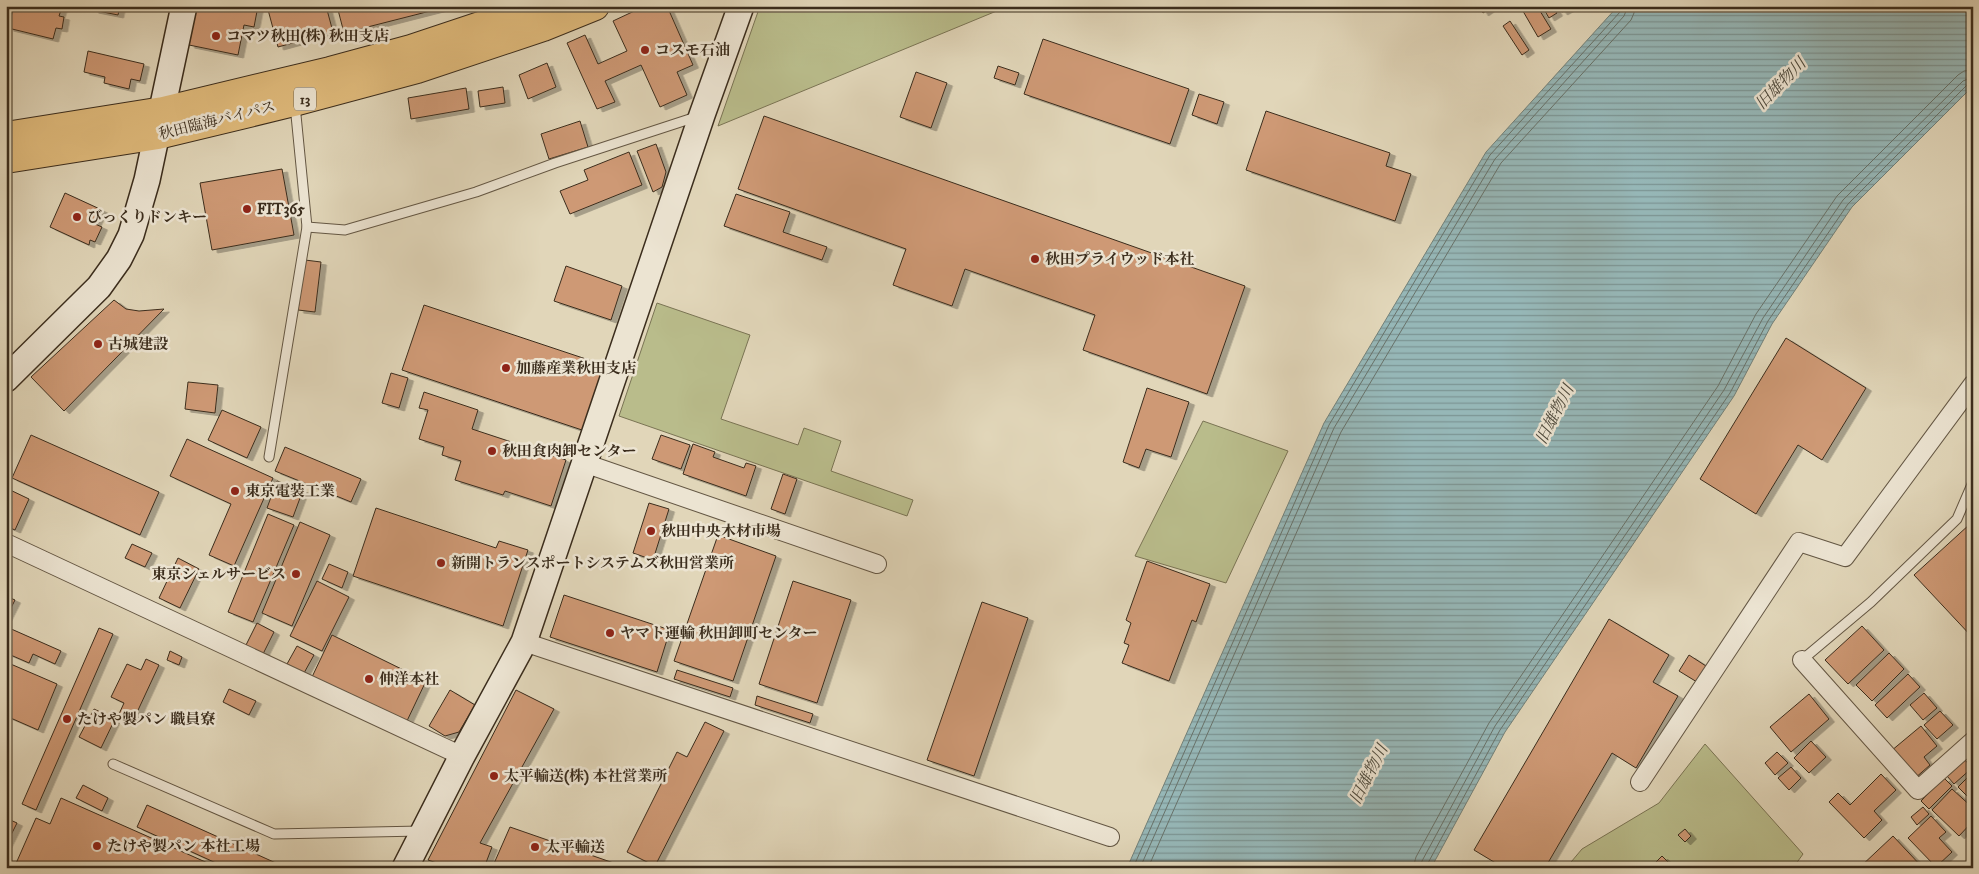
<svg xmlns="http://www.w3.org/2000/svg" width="1979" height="874" font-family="'IM FELL DW Pica','Noto Serif JP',serif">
  <defs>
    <pattern id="water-rules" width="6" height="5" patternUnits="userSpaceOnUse" patternTransform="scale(1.25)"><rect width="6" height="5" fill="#96b7b7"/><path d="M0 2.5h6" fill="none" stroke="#7c9594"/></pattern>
    <filter id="shadow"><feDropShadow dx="5.5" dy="3" stdDeviation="0" flood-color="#0004"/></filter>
  </defs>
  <rect width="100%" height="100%" fill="#e1d6b9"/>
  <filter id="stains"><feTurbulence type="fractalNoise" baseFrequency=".004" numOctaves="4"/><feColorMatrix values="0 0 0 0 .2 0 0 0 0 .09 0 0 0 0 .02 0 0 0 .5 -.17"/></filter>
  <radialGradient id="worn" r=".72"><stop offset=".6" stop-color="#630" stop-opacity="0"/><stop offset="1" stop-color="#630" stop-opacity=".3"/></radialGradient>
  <g fill="#b9bc8b" stroke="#7a7454">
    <path d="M760 6H998L999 10 718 126Z"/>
    <path d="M657 303 750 335 721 419 798 445 804 428 841 441 831 471 913 500 907 516 619 416Z"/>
    <path d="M1203 421 1288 451 1226 583 1135 556Z"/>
    <path d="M1705 744 1803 854 1793 868H1566L1582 849 1659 803Z"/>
  </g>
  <path fill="url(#water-rules)" stroke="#728079" d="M1618 6H1973V86L1852 207 1772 324 1734 396 1505 732 1431 868H1127L1324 423 1486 152Z"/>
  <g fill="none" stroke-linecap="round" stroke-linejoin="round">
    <g stroke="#68726a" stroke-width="1">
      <path d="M1133 868 1329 425 1490 155 1620 12 1621 6"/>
      <path d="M1140 868 1334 428 1495 159 1624 16 1628 6"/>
      <path d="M1148 868 1341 432 1501 163 1631 20 1634 13 1635 6"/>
      <path d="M1413 868 1416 857 1489 723 1718 386 1756 314 1837 196 1958 75 1964 71 1973 70"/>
      <path d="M1421 868 1422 861 1495 726 1724 390 1763 318 1843 200 1963 81 1973 77"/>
      <path d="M1427 868 1428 863 1500 730 1730 393 1768 321 1848 204 1967 85 1973 83"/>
    </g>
  </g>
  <g fill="#ce9975" stroke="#3b2d1d" filter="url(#shadow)">
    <path d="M14 6 62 7 59 16 64 17 62 29 56 28 53 39 8 28Z"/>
    <path d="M94 6H120L118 15 93 10Z"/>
    <path d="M197 6H258L254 27 244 25 238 55 189 45Z"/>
    <path d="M267 6H326L333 32 278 47Z"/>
    <path d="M337 6H450L344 33Z"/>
    <path d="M645 6H667L693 65 677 72 687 95 660 107 641 65 605 81 615 102 597 109 567 43 585 35 598 64 627 51 613 21Z"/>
    <path d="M1479 6H1493L1483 13Z"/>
    <path d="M1520 6H1537L1551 29 1538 37Z"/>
    <path d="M1542 6H1553L1557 13 1549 18Z"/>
    <path d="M1558 6H1570L1571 7 1562 12Z"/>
    <path d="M1510 21 1529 50 1522 55 1503 26Z"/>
    <path d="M1043 39 1189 89 1170 144 1024 94Z"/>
    <path d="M88 51 144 64 140 81 131 79 129 89 104 83 105 77 84 72Z"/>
    <path d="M547 63 556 87 528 99 519 75Z"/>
    <path d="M998 66 1019 73 1015 85 994 78Z"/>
    <path d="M916 72 947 83 931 128 900 117Z"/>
    <path d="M503 87 505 103 480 107 478 91Z"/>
    <path d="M466 88 469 109 411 119 408 98Z"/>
    <path d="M1199 94 1224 102 1217 124 1192 115Z"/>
    <path d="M1266 111 1390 153 1386 166 1411 174 1395 221 1246 170Z"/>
    <path d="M764 116 1245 286 1207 394 1083 350 1095 315 965 269 952 306 893 285 906 249 738 189Z"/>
    <path d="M580 121 588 147 549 159 541 134Z"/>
    <path d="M656 144 666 172 662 187 653 192 637 151Z"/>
    <path d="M629 152 642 185 570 214 560 191 588 180 584 170Z"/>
    <path d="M282 169 294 235 212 250 200 183Z"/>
    <path d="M65 193 102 210 95 224 102 227 95 242 90 240 89 245 50 227Z"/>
    <path d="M736 194 790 212 783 232 827 247 822 260 724 226Z"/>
    <path d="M305 260 321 262 315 312 298 310Z"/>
    <path d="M566 266 622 286 611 320 554 301Z"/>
    <path d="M114 300 126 309 139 311 164 309 64 411 31 377Z"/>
    <path d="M424 305 610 367 588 432 402 370Z"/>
    <path d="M1786 338 1866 388 1822 460 1798 445 1756 514 1700 479Z"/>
    <path d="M391 373 408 378 399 408 382 403Z"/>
    <path d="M188 382 218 385 215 413 185 409Z"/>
    <path d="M1147 388 1189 402 1171 457 1146 449 1139 468 1123 462Z"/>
    <path d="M424 392 478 410 472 429 566 460 551 506 505 491 503 495 455 480 461 461 442 455 444 447 419 439 428 410 419 408Z"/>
    <path d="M222 410 261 427 247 458 208 440Z"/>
    <path d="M31 435 159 492 140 535 12 478Z"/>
    <path d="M661 435 690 445 681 469 652 459Z"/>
    <path d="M187 439 273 478 234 566 209 555 231 504 170 476Z"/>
    <path d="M693 444 715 452 713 457 744 468 746 463 756 466 746 496 683 474Z"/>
    <path d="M285 447 361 479 351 502 275 471Z"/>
    <path d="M783 474 797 479 785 514 771 509Z"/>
    <path d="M277 481 303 490 293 517 267 508Z"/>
    <path d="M6 488 29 499 15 530 6 526Z"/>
    <path d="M649 503 669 509 653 560 633 553Z"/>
    <path d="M376 508 496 548 499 541 528 550 503 626 353 576Z"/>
    <path d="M268 514 294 525 253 622 228 612Z"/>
    <path d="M300 522 330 535 292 626 262 613Z"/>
    <path d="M1970 524 1973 527V638L1914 575Z"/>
    <path d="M718 535 776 556 733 681 674 661Z"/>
    <path d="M132 544 152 553 145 567 125 558Z"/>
    <path d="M178 558 199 569 180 608 159 598Z"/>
    <path d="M1147 561 1210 584 1196 622 1192 620 1169 681 1122 663 1129 645 1124 643 1131 623 1126 620Z"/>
    <path d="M329 564 348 572 342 588 322 579Z"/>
    <path d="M317 581 349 597 322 651 290 636Z"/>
    <path d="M793 581 851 600 817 703 759 684Z"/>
    <path d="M564 595 670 630 657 672 550 637Z"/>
    <path d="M6 596 15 600 6 618Z"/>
    <path d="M982 602 1028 618 974 776 927 760Z"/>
    <path d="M1609 619 1669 655 1653 682 1678 696 1636 768 1612 753 1545 868H1504L1474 850Z"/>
    <path d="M257 623 274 632 262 656 245 647Z"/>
    <path d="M1862 626 1884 650 1848 684 1825 660Z"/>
    <path d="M9 628 61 651 55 664 33 654 29 663 6 653V635Z"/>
    <path d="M99 628 113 634 36 810 22 804Z"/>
    <path d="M332 635 426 681 406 723 312 677Z"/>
    <path d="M297 646 314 655 304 673 287 664Z"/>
    <path d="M170 651 182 657 179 665 167 660Z"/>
    <path d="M1889 653 1904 669 1872 701 1856 685Z"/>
    <path d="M1689 655 1706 666 1697 682 1679 671Z"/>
    <path d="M146 659 159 665 133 721 119 714 124 703 111 697 127 664 141 670Z"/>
    <path d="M6 662 57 684 38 730 6 716Z"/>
    <path d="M677 670 733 688 730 697 674 679Z"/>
    <path d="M1908 674 1920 687 1887 718 1875 705Z"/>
    <path d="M229 689 256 701 249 715 223 702Z"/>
    <path d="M450 690 475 705 459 732 445 736 429 726Z"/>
    <path d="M516 690 554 709 480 843 492 847 484 868H451L428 860Z"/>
    <path d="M1924 693 1937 708 1923 720 1910 705Z"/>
    <path d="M1809 694 1829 719 1791 752 1770 727Z"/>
    <path d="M757 696 813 714 810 723 755 705Z"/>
    <path d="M94 709 115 719 101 748 79 737Z"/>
    <path d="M1940 711 1953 725 1937 739 1924 725Z"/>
    <path d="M705 722 724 731 655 866 627 852 677 752 687 757Z"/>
    <path d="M1921 726 1937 746 1924 757 1930 765 1914 779 1891 751Z"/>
    <path d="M1811 741 1826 757 1809 773 1794 758Z"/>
    <path d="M1777 752 1788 763 1775 775 1765 763Z"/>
    <path d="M1965 760 1972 768 1954 784 1947 776Z"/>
    <path d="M1791 767 1801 778 1789 790 1778 778Z"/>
    <path d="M1973 772V802L1958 787Z"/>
    <path d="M1881 774 1896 790 1874 811 1882 820 1864 838 1829 802 1838 793 1850 805Z"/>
    <path d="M1944 778 1952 786 1929 809 1921 801Z"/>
    <path d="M83 785 108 798 102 811 76 798Z"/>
    <path d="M1952 789 1973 808V821L1959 836 1932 810Z"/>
    <path d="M61 798 219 868H14L36 818 50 824Z"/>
    <path d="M147 805 287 868H227L137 827Z"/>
    <path d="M1923 807 1929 814 1917 825 1911 817Z"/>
    <path d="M1931 816 1946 832 1939 838 1952 852 1936 867 1908 838Z"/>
    <path d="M6 818 17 823 6 845Z"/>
    <path d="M510 827 628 868H492Z"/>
    <path d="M1685 829 1691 836 1685 842 1678 835Z"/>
    <path d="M1893 836 1923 868H1859Z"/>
    <path d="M1662 856 1669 863 1664 868H1661L1656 862Z"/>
  </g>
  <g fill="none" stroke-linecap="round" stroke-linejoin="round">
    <defs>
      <g id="lane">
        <path d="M307 227 345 230 476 192 555 163 699 116"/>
        <path d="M269 457 307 227 295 105"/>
        <path d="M1802 660 1871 602 1957 519 1973 482"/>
        <path d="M113 764 274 834 421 831"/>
      </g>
      <g id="street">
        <path d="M584 463 877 564"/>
        <path d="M6 543 462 756"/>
        <path d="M524 642 1110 837"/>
        <path d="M1802 660 1918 790 1973 741"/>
        <path d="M1640 782 1799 542 1845 557 1973 384"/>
      </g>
      <g id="secondary">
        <path d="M6 379 99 287 119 259 131 235 147 180 184 6"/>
        <path d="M405 868 462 756 524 642 702 115 741 6"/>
      </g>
      <g id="highway">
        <path d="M6 136 163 111 330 71 411 49 495 21 531 6"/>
        <path d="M6 159 158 135 294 102 417 69 543 27 595 6"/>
      </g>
    </defs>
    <use href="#lane" stroke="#645744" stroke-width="11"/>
    <use href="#street" stroke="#645744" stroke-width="20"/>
    <use href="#secondary" stroke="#3b2d1d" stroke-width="28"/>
    <use href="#highway" stroke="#3b2d1d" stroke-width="30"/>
    <use href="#lane" stroke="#ece4d2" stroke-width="9"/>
    <use href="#street" stroke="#ece4d2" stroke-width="18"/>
    <use href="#secondary" stroke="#ece4d2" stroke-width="25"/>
    <use href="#highway" stroke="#e0bb7c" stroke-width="28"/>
  </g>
  <g fill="#8f2418" stroke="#ece4d2" stroke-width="2">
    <circle cx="216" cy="36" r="5"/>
    <circle cx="645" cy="50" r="5"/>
    <circle cx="247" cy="209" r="5"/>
    <circle cx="77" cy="217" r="5"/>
    <circle cx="1035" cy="259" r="5"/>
    <circle cx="98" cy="344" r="5"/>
    <circle cx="506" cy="368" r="5"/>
    <circle cx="492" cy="451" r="5"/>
    <circle cx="235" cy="491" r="5"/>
    <circle cx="651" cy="531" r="5"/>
    <circle cx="441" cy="563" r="5"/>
    <circle cx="296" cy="574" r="5"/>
    <circle cx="610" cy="633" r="5"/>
    <circle cx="369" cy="679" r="5"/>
    <circle cx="67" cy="719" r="5"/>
    <circle cx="494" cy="776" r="5"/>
    <circle cx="97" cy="846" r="5"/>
    <circle cx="535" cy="847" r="5"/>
  </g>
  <g text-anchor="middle" stroke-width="5" stroke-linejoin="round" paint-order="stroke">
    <rect fill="#ece4d2" stroke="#706453" stroke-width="1" x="294" y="87.5" width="22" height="23" rx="4"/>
    <g font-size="14" font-weight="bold" fill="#3b2d1d">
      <text x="305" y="104">13</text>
    </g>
    <g font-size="15" font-weight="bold" fill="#3b2d1d" stroke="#ece4d2" text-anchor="start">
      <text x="226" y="41">コマツ秋田(株) 秋田支店</text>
      <text x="655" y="55">コスモ石油</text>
      <text x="257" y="214">FIT365</text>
      <text x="87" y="222">びっくりドンキー</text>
      <text x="1045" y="264">秋田プライウッド本社</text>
      <text x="108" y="349">古城建設</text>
      <text x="516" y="373">加藤産業秋田支店</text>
      <text x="502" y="456">秋田食肉卸センター</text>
      <text x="245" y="496">東京電装工業</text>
      <text x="661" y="536">秋田中央木材市場</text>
      <text x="451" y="568">新開トランスポートシステムズ秋田営業所</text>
      <text x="286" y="579" text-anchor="end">東京シェルサービス</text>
      <text x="620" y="638">ヤマト運輸 秋田卸町センター</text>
      <text x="379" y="684">伸洋本社</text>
      <text x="77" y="724">たけや製パン 職員寮</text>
      <text x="504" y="781">太平輸送(株) 本社営業所</text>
      <text x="107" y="851">たけや製パン 本社工場</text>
      <text x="545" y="852">太平輸送</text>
    </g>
    <g font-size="15" fill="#3b2d1d" stroke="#ece4d2">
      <text transform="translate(217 120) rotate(-14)" y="5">秋田臨海バイパス</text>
    </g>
    <g font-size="16" font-style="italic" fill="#4d493c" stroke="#ece4d2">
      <text transform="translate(1780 83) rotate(-46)" y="6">旧雄物川</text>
      <text transform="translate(1554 414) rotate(-63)" y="6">旧雄物川</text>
      <text transform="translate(1368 774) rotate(-63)" y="6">旧雄物川</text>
    </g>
  </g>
  <rect width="1979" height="874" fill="none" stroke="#e1d6b9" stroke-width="25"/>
  <rect x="8" y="8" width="1964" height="859" fill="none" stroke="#3b2d1d" stroke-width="2.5"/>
  <rect x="12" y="12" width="1954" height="849" fill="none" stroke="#3b2d1d"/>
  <rect width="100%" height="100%" filter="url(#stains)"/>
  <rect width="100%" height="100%" fill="url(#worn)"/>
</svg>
